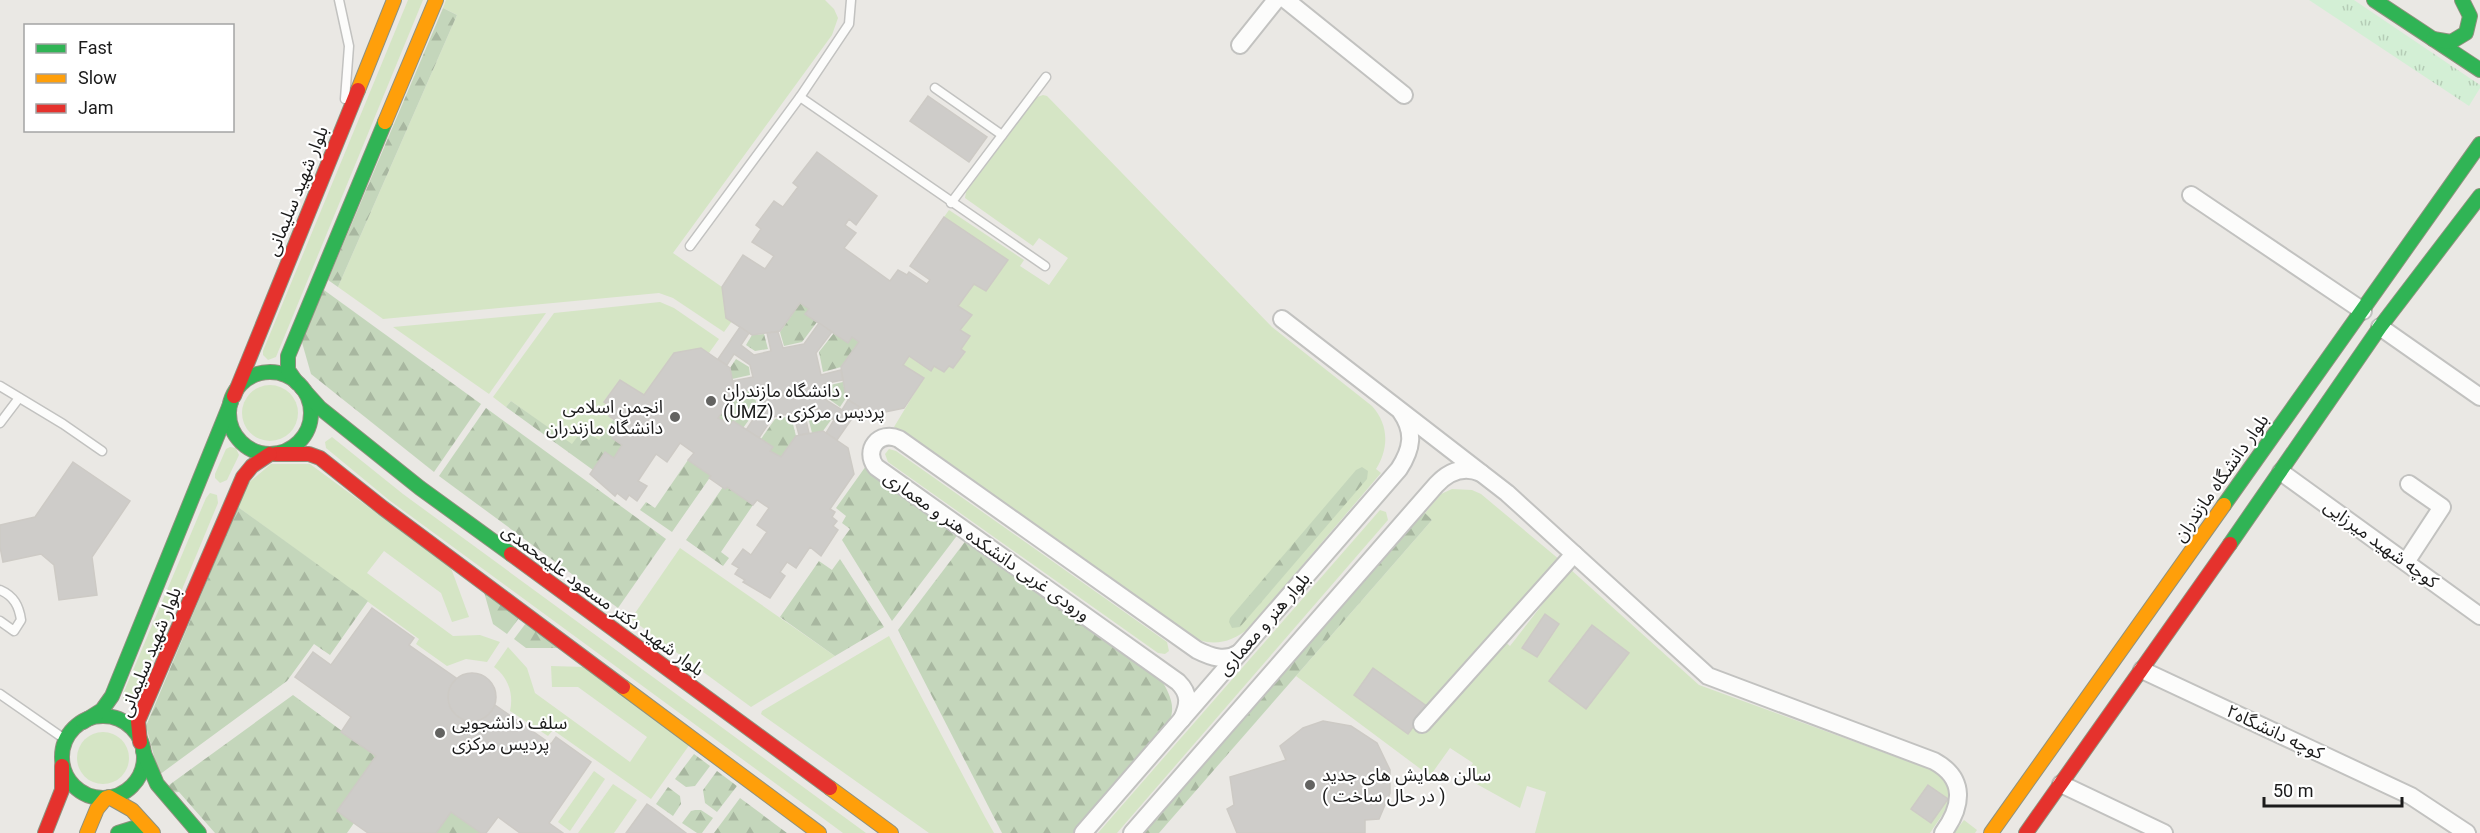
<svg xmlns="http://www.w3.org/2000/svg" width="2480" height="833" font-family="Roboto,'Noto Sans Arabic',sans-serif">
  <defs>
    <pattern id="forest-firs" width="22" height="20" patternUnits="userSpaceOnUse" patternTransform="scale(1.5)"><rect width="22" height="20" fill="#c4d6bb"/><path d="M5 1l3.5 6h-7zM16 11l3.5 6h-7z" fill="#a8b7a0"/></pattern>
    <pattern id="park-tufts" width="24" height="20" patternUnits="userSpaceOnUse" patternTransform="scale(1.5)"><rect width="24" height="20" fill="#d3efd5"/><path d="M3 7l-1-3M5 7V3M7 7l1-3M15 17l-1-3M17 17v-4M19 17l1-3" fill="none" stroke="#b5ccb6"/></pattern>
  </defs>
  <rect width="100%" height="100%" fill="#eae8e4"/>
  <g fill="#d5e5c5">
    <path d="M408 0H423L276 357 268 360 263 355V351Z"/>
    <path d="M446 0H825L834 9 838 18 832 35 673 253 722 287 732 321 724 332 673 298 659 293 383 319 338 287 457 15 443 8Z"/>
    <path d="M1043 95 1047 96 1272 327 1372 406C1389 425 1389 448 1376 469L1381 473 1249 628C1229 645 1208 647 1185 634L894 427 923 379 903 365 909 356 931 371 934 366H949L953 368 965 353 961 349 970 336 960 330 972 315 958 306 974 284 986 291 1008 260 944 217 949 210 1024 260 1020 266 1049 285 1068 258 1039 238 1033 246 965 198 966 192 1037 97Z"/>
    <path d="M660 302 674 308 719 339 709 353 701 348 674 353 644 395 620 380 604 401 614 409 609 416 613 420 599 440 572 445 511 401 506 407 493 397 554 313Z"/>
    <path d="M546 313 489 394 393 327Z"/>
    <circle cx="270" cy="413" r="28"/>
    <path d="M332 437 403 494 866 833H843L389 500 326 448 325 442Z"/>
    <path d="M230 447 236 448 239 455 227 480 220 483 215 478V474L226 449Z"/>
    <path d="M889 449 896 451 1167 642 1169 651 1165 654 1158 653 888 462 885 454Z"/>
    <path d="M271 464H310L451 568 469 617 452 622 441 593 384 551 367 573 453 636 480 635 500 642 487 662 466 659 447 666 416 644 419 639 238 507 246 485Z"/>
    <path d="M1452 489 1472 490 1481 494 1560 560 1431 702 1504 641 1510 646 1570 569 1699 685 1932 770C1964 791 1946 809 1930 833H1535L1546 792 1527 786 1520 808 1464 777 1473 763 1450 748 1430 776 1296 676 1432 520 1425 513 1441 494Z"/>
    <path d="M210 493 217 495 218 503 136 700 128 703 123 699V694L206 498Z"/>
    <path d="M1380 510 1386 512 1388 520 1117 833H1098Z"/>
    <path d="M680 548 835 656 751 707 631 619Z"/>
    <path d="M889 636 985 817 994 833H929L761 714 762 711Z"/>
    <path d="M508 647 527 668 535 693 630 762 647 737 578 687H552L551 666 585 667 690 744 651 799 553 730 548 736 510 711C514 694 508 677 494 667Z"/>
    <circle cx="103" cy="758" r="26"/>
    <path d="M594 771 605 779 570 831 558 822Z"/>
    <path d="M613 784 637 800 614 833H578Z"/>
    <path d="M1964 820 1977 830 1975 833H1954Z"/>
  </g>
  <g fill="url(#forest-firs)">
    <path d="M443 8 457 15 338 287 328 280Z"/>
    <path d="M324 290 481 404 434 472 311 374 301 339Z"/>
    <path d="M800 303 809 309 817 322 802 342 784 346 780 332Z"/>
    <path d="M834 333 848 342 852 337 859 342 841 367 823 372 819 352Z"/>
    <path d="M764 334 768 349 755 351 746 345 752 335Z"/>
    <path d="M736 359 749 367 750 375 732 379 730 368Z"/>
    <path d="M843 382 846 398 840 407 829 399 826 386Z"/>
    <path d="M754 390 757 409 743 428 733 421 730 425 718 418 735 394Z"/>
    <path d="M511 401 572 444 583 429 599 440 613 420 622 425 612 438 622 445 614 458 605 452 593 470 506 407Z"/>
    <path d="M486 408 666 539 618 608 439 476Z"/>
    <path d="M816 411 831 420 823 431 812 433 807 413Z"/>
    <path d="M791 416 796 436 781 457 770 451 761 439 775 419Z"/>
    <path d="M688 460 711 476 672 532 640 510 646 502 655 508Z"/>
    <path d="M866 466 959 533 892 621 842 540 850 529 842 523 846 516 836 508Z"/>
    <path d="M1362 467 1368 471 1367 479 1240 627 1232 628 1229 622 1230 618 1356 470Z"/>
    <path d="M723 487 725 489 727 487 753 505 721 552 729 558 723 566 686 540Z"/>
    <path d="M238 507 368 601 330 655 314 644 287 681 159 775 146 726Z"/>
    <path d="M1422 510 1432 520 1159 833H1140Z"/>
    <path d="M967 539 1160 678C1168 690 1177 707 1169 721L1075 833H1002L898 630Z"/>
    <path d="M840 559 884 627 835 656 780 617 819 561 832 570Z"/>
    <path d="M484 592 519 618 507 634 493 624Z"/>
    <path d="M526 623 560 648H526L514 639Z"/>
    <path d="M293 695 376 756 337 811 354 823 347 833H215L179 792 170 793 165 788Z"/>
    <path d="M694 754 710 766 695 786 686 787 675 779Z"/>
    <path d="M717 771 737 786 717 812 705 803 703 790Z"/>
    <path d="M668 787 680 796 681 804 673 816 656 804Z"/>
    <path d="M740 798 787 833H714Z"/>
    <path d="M695 810H701L713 818 702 833H697L682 823 691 811Z"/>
    <path d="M451 812 481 833H436Z"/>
  </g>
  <path fill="url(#park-tufts)" d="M2309 0H2354L2480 85V88L2469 106Z"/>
  <g fill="#ceccc9" stroke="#cdcac5" stroke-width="1.5">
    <path d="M928 96 987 137 969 162 910 121Z"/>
    <path d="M817 152 877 196 856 225 849 219 845 225 856 233 844 248 890 281 898 270 907 275 909 272 927 284 930 280 910 266 944 217 1008 260 986 291 974 284 958 306 972 315 960 330 970 336 961 349 965 352 953 368 949 366 944 372 934 366 931 371 909 356 903 365 924 378 904 408 871 415 846 398 841 367 859 342 852 337 848 343 805 314 809 309 800 303 780 331 752 335 726 318 722 287 743 255 765 269 774 256 752 242 761 229 756 225 774 201 783 207 798 187 793 183Z"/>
    <path d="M819 323 832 332 816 353 821 375 841 370 843 380 823 384 826 400 842 410 848 400 860 407 837 440 826 433 834 420 817 409 804 412 809 433 799 435 793 413 773 417 759 438 746 430 760 409 755 389 734 392 732 381 753 377 750 365 734 354 727 365 718 359 740 327 749 333 741 345 754 355 771 351 767 333 778 332 783 348 804 344Z"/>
    <path d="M701 348 730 368 735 394 718 418 730 425 733 421 761 439 773 447 770 451 781 457 796 436 823 431 848 448 854 474 830 509 835 512 832 517 837 521 833 526 838 530 821 556 810 547 796 568 787 562 780 572 785 576 770 598 743 582 745 580 735 574 739 568 732 564 743 549 751 555 767 532 757 525 769 508 757 500 753 505 727 487 725 489 709 478 711 476 688 460 694 453 680 443 667 462 656 454 638 481 647 486 637 501 629 495 626 500 617 493 615 496 590 474 605 452 614 458 622 445 612 438 622 425 609 416 614 409 604 402 620 380 644 395 674 353Z"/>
    <path d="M73 462 130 501 92 557 97 595 59 600 54 565 41 554 3 562 0 547V525L35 517Z"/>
    <path d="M372 608 414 638 409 645 495 705 551 744 556 737 591 762 549 823 563 833H520L498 817 486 833H481L451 812 436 833H368L337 811 376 756 341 732 351 717 295 677 313 652 331 665Z"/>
    <path d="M1545 614 1559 624 1537 657 1522 648Z"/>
    <path d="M1592 625 1629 653 1586 709 1549 681Z"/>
    <path d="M1373 668 1428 707 1408 734 1354 695Z"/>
    <circle cx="472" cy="697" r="24"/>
    <path d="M1323 721 1351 726 1377 743 1390 770V793L1379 819 1365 820V833H1237L1227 809 1234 805 1230 777 1286 760 1280 746 1303 728Z"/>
    <path d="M1928 785 1948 799 1931 823 1911 809Z"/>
    <path d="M647 804 653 808 686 833H626Z"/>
  </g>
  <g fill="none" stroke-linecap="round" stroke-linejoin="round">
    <defs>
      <g id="lane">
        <path d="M339 0 349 46 345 99"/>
        <path d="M935 88 1002 135"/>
        <path d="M800 97 1045 266"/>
        <path d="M951 203 1046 77"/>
        <path d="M690 246 800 97 849 24 851 0"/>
        <path d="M0 386 63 424 102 451"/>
        <path d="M0 423 19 398"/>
        <path d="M0 590C14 596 19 606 21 620L14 631 0 621"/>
        <path d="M0 694 66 740"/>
      </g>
      <g id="street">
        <path d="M1286 0 1404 95"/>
        <path d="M1240 45 1276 0"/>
        <path d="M2191 195 2363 311"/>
        <path d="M1282 319 1507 493 1708 676 1934 761C1967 779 1962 807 1943 833"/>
        <path d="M2380 327 2480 397"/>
        <path d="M2281 472 2480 616"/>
        <path d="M2406 562 2442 507 2409 484"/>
        <path d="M2142 670 2411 796 2467 833"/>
        <path d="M1182 719C1189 704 1190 694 1178 682L876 467C863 450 879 430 899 439L1197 650C1211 657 1225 662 1239 653"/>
        <path d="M1422 724 1574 554"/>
        <path d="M2061 784 2164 833"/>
        <path d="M1083 833 1399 469C1412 449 1415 432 1401 412"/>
        <path d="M1132 833 1436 485C1448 472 1463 465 1481 473"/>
      </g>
      <g id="fast">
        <path d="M2374 0 2480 70"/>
        <path d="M2433 39 2451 42 2466 33 2470 16 2462 0"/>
        <circle cx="270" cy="413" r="41"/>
        <path d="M297 383 288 370V356L385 122"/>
        <path d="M301 387 320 408 420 488 511 554"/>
        <path d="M2224 505 2480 144"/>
        <path d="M2230 544 2380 327 2480 196"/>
        <circle cx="103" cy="757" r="41"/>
        <path d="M83 722 102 710 112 696 231 402"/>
        <path d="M143 751 157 784 199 833"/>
        <path d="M118 833 134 828 147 833"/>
      </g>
      <g id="slow">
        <path d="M358 90 394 0"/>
        <path d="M385 122 436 0"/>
        <path d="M623 687 819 833"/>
        <path d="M830 788 891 833"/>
        <path d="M109 797 132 810 153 833"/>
        <path d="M87 833 97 809 106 798"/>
        <path d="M1991 833 2224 505"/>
      </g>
      <g id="jam">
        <path d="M234 396 358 90"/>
        <path d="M276 454H309L320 458 383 508 623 687"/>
        <path d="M511 554 830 788"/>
        <path d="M140 742 138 721 243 477 252 466 270 454"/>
        <path d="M45 833 62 790V766"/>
        <path d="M2026 833 2230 544"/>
      </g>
    </defs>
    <use href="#lane" stroke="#c2c2c0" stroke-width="11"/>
    <use href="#street" stroke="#c2c2c0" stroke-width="20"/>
    <use href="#fast" stroke="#8f917e" stroke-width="16"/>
    <use href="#slow" stroke="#8f917e" stroke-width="16"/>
    <use href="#jam" stroke="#8f917e" stroke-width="16"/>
    <use href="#lane" stroke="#fcfcfb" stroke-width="8"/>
    <use href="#street" stroke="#fcfcfb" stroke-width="16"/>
    <use href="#fast" stroke="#30b455" stroke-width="14"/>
    <use href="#slow" stroke="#ff9f0a" stroke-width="14"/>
    <use href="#jam" stroke="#e5322d" stroke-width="14"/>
  </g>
  <g fill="#636361" stroke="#fff" stroke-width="2">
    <circle cx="711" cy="401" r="6"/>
    <circle cx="675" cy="417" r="6"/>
    <circle cx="440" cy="733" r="6"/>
    <circle cx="1310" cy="785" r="6"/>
  </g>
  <g text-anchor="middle" stroke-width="4.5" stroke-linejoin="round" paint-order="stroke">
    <g font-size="18" fill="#1b1b1b" stroke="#fff">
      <text transform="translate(297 191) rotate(-68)" y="6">بلوار شهید سلیمانی</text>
      <text transform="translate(2221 478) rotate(-55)" y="6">بلوار دانشگاه مازندران</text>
      <text transform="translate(2381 544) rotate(36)" y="6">کوچه شهید میرزایی</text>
      <text transform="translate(987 546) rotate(35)" y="6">ورودی غربی دانشکده هنر و معماری</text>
      <text transform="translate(603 600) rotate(36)" y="6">بلوار شهید دکتر مسعود علیمحمدی</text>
      <text transform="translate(1264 624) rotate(-49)" y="6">بلوار هنر و معماری</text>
      <text transform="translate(150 652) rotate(-68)" y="6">بلوار شهید سلیمانی</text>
      <text transform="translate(2275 732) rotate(25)" y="6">کوچه دانشگاه۲</text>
    </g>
    <g font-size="18" fill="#1b1b1b" stroke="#fff" text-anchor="start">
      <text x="723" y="397">دانشگاه مازندران .<tspan x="723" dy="21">(UMZ) . پردیس مرکزی</tspan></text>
      <text x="663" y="413" text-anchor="end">انجمن اسلامی<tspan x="663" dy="21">دانشگاه مازندران</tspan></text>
      <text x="452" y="729">سلف دانشجویی<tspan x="452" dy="21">پردیس مرکزی</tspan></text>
      <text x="1322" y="781">سالن همایش های جدید<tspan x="1322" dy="21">( در حال ساخت )</tspan></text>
    </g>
  </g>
  <rect x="24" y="24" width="210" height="108" fill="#ffffff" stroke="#a4a4a4" stroke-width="1.5"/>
  <rect x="36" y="44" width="30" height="9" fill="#30b455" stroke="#a4a4a4" stroke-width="1.5"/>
  <text x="78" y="54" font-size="18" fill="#1b1b1b">Fast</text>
  <rect x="36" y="74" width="30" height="9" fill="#ff9f0a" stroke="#a4a4a4" stroke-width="1.5"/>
  <text x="78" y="84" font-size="18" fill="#1b1b1b">Slow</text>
  <rect x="36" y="104" width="30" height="9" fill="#e5322d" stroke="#a4a4a4" stroke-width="1.5"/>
  <text x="78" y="114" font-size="18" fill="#1b1b1b">Jam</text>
  <path d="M2264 797v9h138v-9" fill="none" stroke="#1b1b1b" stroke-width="3"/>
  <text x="2273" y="797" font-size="18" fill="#1b1b1b" stroke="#ffffff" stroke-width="4.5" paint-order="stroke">50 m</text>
</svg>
